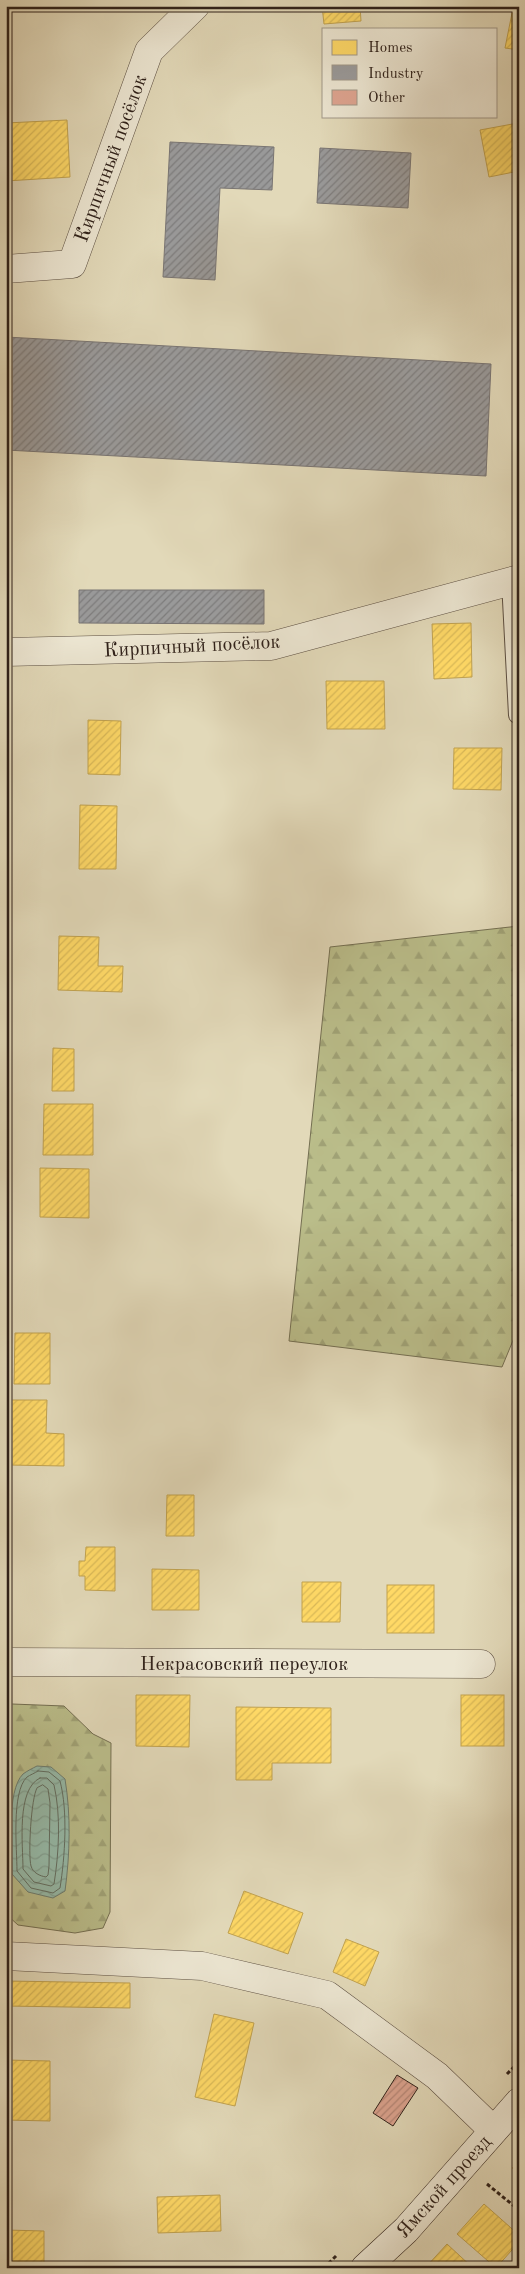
<svg xmlns="http://www.w3.org/2000/svg" width="525" height="2274" font-family="'Old Standard TT',serif">
  <defs>
    <pattern id="forest-firs" width="22" height="20" patternUnits="userSpaceOnUse" patternTransform="scale(1.25)"><rect width="22" height="20" fill="#babd8a"/><path d="M5 1l3.5 6h-7zM16 11l3.5 6h-7z" fill="#a0a276"/></pattern>
    <pattern id="water-waves" width="16" height="10" patternUnits="userSpaceOnUse" patternTransform="scale(1.25)"><rect width="16" height="10" fill="#96bbaa"/><path d="M0 5q4-4 8 0t8 0" fill="none" stroke="#82a092"/></pattern>
    <pattern id="homes-hatch" width="6" height="6" patternUnits="userSpaceOnUse" patternTransform="scale(1.25)"><rect width="6" height="6" fill="#ffd966"/><path d="M-1 1l2-2M0 6l6-6M5 7l2-2" fill="none" stroke="#dbba58"/></pattern>
    <pattern id="industry-hatch" width="6" height="6" patternUnits="userSpaceOnUse" patternTransform="scale(1.25)"><rect width="6" height="6" fill="#999"/><path d="M-1 1l2-2M0 6l6-6M5 7l2-2" fill="none" stroke="#7d7c7c"/></pattern>
    <pattern id="building-hatch" width="6" height="6" patternUnits="userSpaceOnUse" patternTransform="scale(1.25)"><rect width="6" height="6" fill="#dda490"/><path d="M-1 1l2-2M0 6l6-6M5 7l2-2" fill="none" stroke="#b48575"/></pattern>
  </defs>
  <rect width="100%" height="100%" fill="#e2d9b9"/>
  <filter id="stains"><feTurbulence type="fractalNoise" baseFrequency=".004" numOctaves="4"/><feColorMatrix values="0 0 0 0 .2 0 0 0 0 .09 0 0 0 0 .02 0 0 0 .5 -.17"/></filter>
  <radialGradient id="worn" r=".72"><stop offset=".6" stop-color="#630" stop-opacity="0"/><stop offset="1" stop-color="#630" stop-opacity=".3"/></radialGradient>
  <g fill="url(#forest-firs)" stroke="#746f52">
    <path d="M519 926V1326L502 1367 289 1341 330 947Z"/>
    <path d="M12 1704 64 1706 93 1734 111 1743 110 1912 103 1928 75 1933 18 1925 6 1914V1706Z"/>
  </g>
  <path fill="url(#water-waves)" stroke="#6d7d70" d="M37 1766 51 1767 65 1779C71 1815 70 1854 65 1891L53 1898 28 1892 12 1874C12 1850 6 1791 23 1774 27 1771 33 1768 37 1766Z"/>
  <g fill="url(#homes-hatch)" stroke="#c1a24f">
    <path d="M322 6H360L361 21 324 24Z"/>
    <path d="M513 8 519 9V50L505 48Z"/>
    <path d="M67 120 70 177 6 181V123Z"/>
    <path d="M518 123 519 171 489 177 480 130Z"/>
    <path d="M471 623 472 677 434 679 432 624Z"/>
    <path d="M326 681H384L385 729H327Z"/>
    <path d="M88 720 121 721 120 775 88 774Z"/>
    <path d="M454 748H502L501 790 453 789Z"/>
    <path d="M80 805 117 806 116 869H79Z"/>
    <path d="M59 936 99 937 98 966H123L122 992 58 990Z"/>
    <path d="M53 1048 74 1049V1091H52Z"/>
    <path d="M44 1104H93V1155H43Z"/>
    <path d="M40 1168 89 1169V1218L40 1217Z"/>
    <path d="M15 1333H50V1384H14Z"/>
    <path d="M10 1400H47L46 1433 64 1434V1466L9 1465Z"/>
    <path d="M167 1495H194V1536H166Z"/>
    <path d="M86 1547H115V1591L85 1590V1576H79V1561H85Z"/>
    <path d="M152 1569 199 1570V1610H152Z"/>
    <path d="M302 1582H341L340 1622H302Z"/>
    <rect x="387" y="1585" width="47" height="48"/>
    <path d="M136 1695H190L189 1747 136 1746Z"/>
    <rect x="461" y="1695" width="43" height="51"/>
    <path d="M236 1707 331 1708V1763H272V1780H236Z"/>
    <path d="M244 1891 303 1913 288 1954 228 1933Z"/>
    <path d="M346 1939 379 1952 365 1986 333 1972Z"/>
    <path d="M6 1981 130 1983V2008L6 2006Z"/>
    <path d="M214 2014 254 2023 235 2106 195 2097Z"/>
    <path d="M6 2060 50 2061V2121L6 2120Z"/>
    <path d="M519 2161V2174L512 2168Z"/>
    <path d="M220 2195 221 2231 158 2233 157 2197Z"/>
    <path d="M484 2204 519 2235V2242L496 2268 457 2234Z"/>
    <path d="M6 2230 44 2231V2268H6Z"/>
    <path d="M447 2244 473 2268H425Z"/>
  </g>
  <g fill="url(#industry-hatch)" stroke="#797573">
    <path d="M170 142 274 147 272 190 220 188 215 280 163 277Z"/>
    <path d="M320 148 411 153 408 208 317 203Z"/>
    <path d="M6 337 491 364 486 476 6 450Z"/>
    <path d="M79 590H264V624L79 623Z"/>
  </g>
  <g fill="none" stroke-linecap="round" stroke-linejoin="round">
    <g stroke="#626e62" stroke-width="1">
      <path d="M38 1771 49 1772 60 1781C68 1811 65 1857 60 1888L53 1893 31 1888 17 1871C17 1850 11 1792 27 1777 30 1775 35 1773 38 1771Z"/>
      <path d="M40 1778H47L54 1785C61 1815 59 1853 54 1884L51 1886 34 1882 23 1869C23 1845 16 1789 40 1778Z"/>
      <path d="M43 1785 48 1789 50 1803 49 1866 48 1875 46 1877C40 1876 33 1873 31 1866 28 1855 31 1798 37 1788Z"/>
    </g>
  </g>
  <path fill="url(#building-hatch)" stroke="#2f211a" d="M397 2075 418 2088 393 2126 373 2113Z"/>
  <g fill="none" stroke-linecap="round" stroke-linejoin="round">
    <defs>
      <path id="lane" d="M510 581 517 715"/>
      <g id="street">
        <path d="M6 269 72 264 149 51 195 6"/>
        <path d="M6 652 271 646 519 579"/>
        <path d="M6 1662 481 1664"/>
        <path d="M6 1956 202 1966 327 1995 437 2076 493 2130"/>
      </g>
      <path id="secondary" d="M365 2268 406 2230 519 2102"/>
    </defs>
    <use href="#lane" stroke="#5c4f42" stroke-width="18"/>
    <use href="#street" stroke="#5c4f42" stroke-width="29"/>
    <use href="#secondary" stroke="#2f211a" stroke-width="29"/>
    <g stroke="#2f211a" stroke-width="3" stroke-dasharray="4 2.5" stroke-linecap="butt">
      <path d="M507 2074 519 2062"/>
      <path d="M487 2184 519 2210"/>
      <path d="M324 2268 337 2255"/>
    </g>
    <use href="#lane" stroke="#ece6d2" stroke-width="16"/>
    <use href="#street" stroke="#ece6d2" stroke-width="28"/>
    <use href="#secondary" stroke="#ece6d2" stroke-width="28"/>
  </g>
  <g text-anchor="middle" stroke-width="5" stroke-linejoin="round" paint-order="stroke">
    <g font-size="20" fill="#2f211a" stroke="#ece6d2">
      <text transform="translate(110 158) rotate(-70)" y="7">Кирпичный посёлок</text>
      <text transform="translate(192 645) rotate(-3)" y="7">Кирпичный посёлок</text>
      <text x="244" y="1670">Некрасовский переулок</text>
      <text transform="translate(443 2186) rotate(-48)" y="7">Ямской проезд</text>
    </g>
  </g>
  <rect width="525" height="2274" fill="none" stroke="#e2d9b9" stroke-width="25"/>
  <rect x="8" y="8" width="510" height="2259" fill="none" stroke="#2f211a" stroke-width="2.5"/>
  <rect x="12" y="12" width="500" height="2249" fill="none" stroke="#2f211a"/>
  <rect x="322" y="28" width="175" height="90" fill="#ece6d2" stroke="#a09788"/>
  <rect x="332" y="40" width="25" height="15" fill="#ffd966" stroke="#a09788"/>
  <text x="368" y="52" font-size="15" fill="#2f211a">Homes</text>
  <rect x="332" y="65" width="25" height="15" fill="#999999" stroke="#a09788"/>
  <text x="368" y="78" font-size="15" fill="#2f211a">Industry</text>
  <rect x="332" y="90" width="25" height="15" fill="#dda490" stroke="#a09788"/>
  <text x="368" y="102" font-size="15" fill="#2f211a">Other</text>
  <rect width="100%" height="100%" filter="url(#stains)"/>
  <rect width="100%" height="100%" fill="url(#worn)"/>
</svg>
